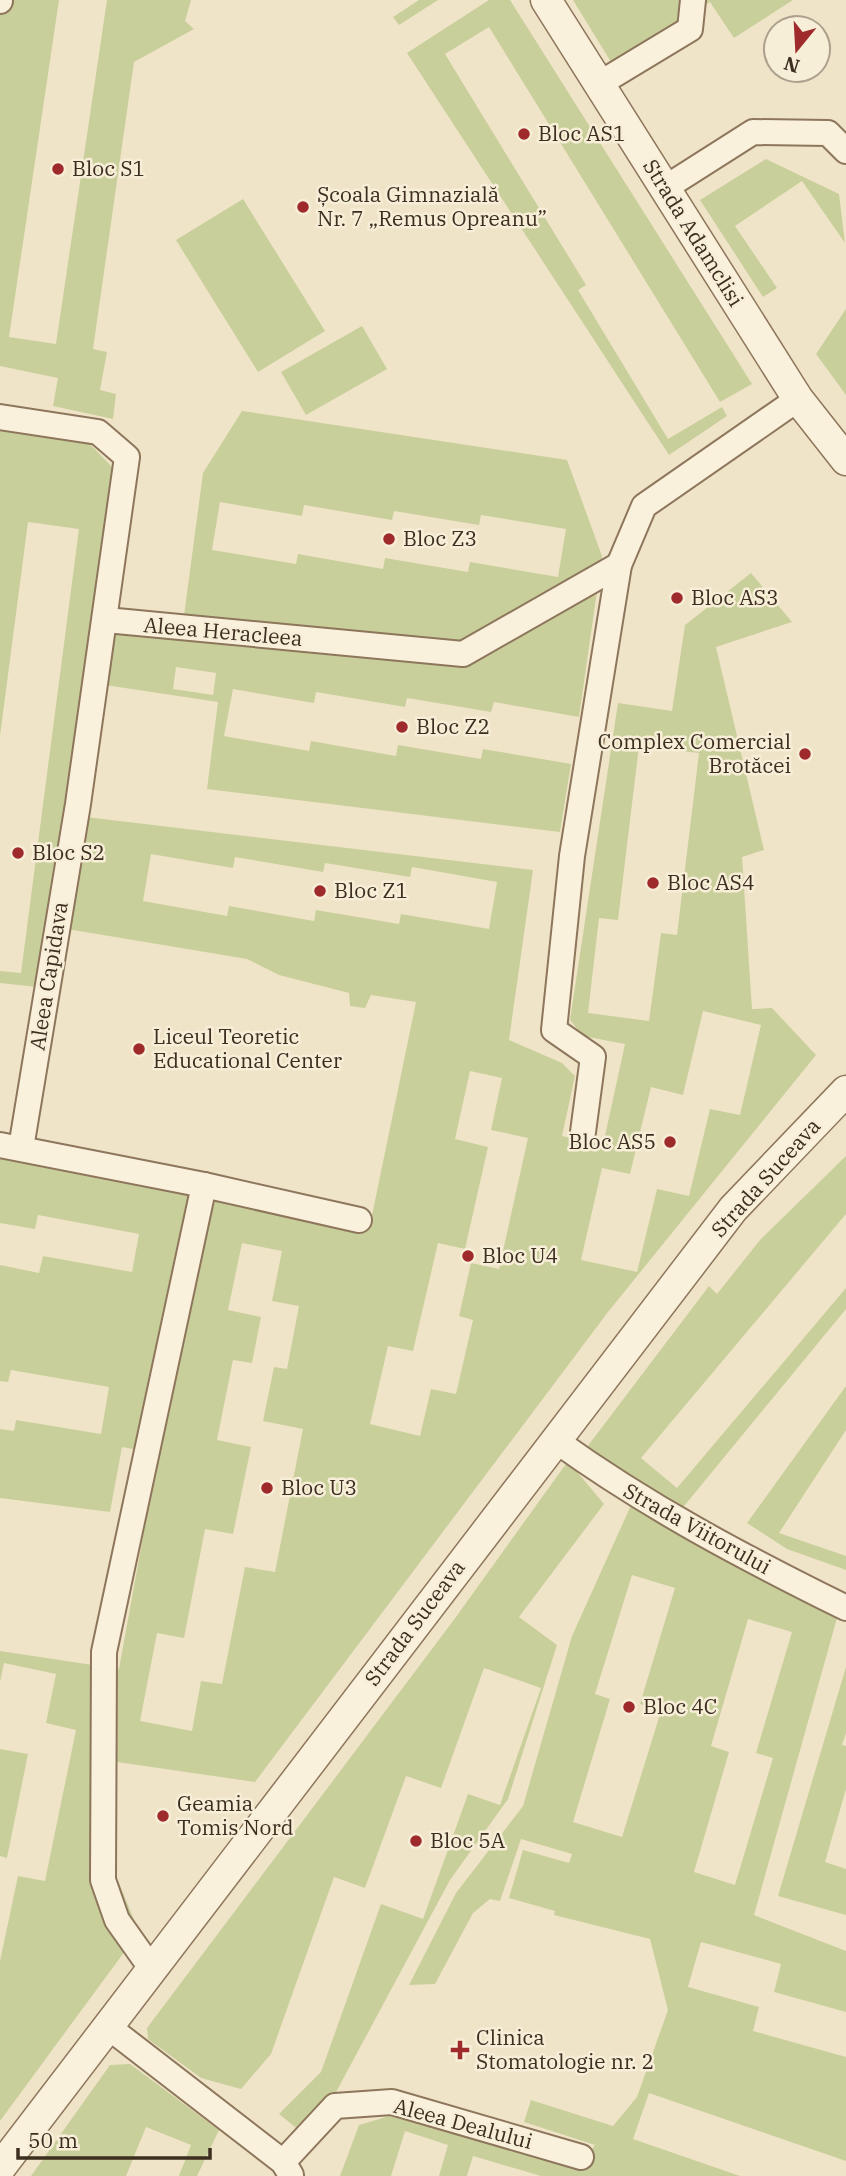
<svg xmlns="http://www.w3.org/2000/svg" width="846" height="2176" font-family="'IBM Plex Serif',serif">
  <rect width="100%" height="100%" fill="#f0e4c8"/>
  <g fill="#c9cf9b" fill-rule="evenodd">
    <path d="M0 0H59L9 337 56 344 107 0H191L185 21 194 29 134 62 93 349 107 352 100 390 116 394 113 419 53 406 58 378 0 366Z"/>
    <path d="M419 0H438L399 25 393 17Z"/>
    <path d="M489 0H510L752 384 720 402 489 27 445 54 586 285 578 290 668 439 722 407 727 416 669 455 407 53Z"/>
    <path d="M573 0H793L734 38 710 2 614 67Z"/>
    <path d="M766 159 839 194 845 243 802 181 735 226 777 288 763 297 700 200Z"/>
    <path d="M243 199 325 331 258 372 176 240Z"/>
    <path d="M846 309V395L816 354Z"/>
    <path d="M362 326 387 369 306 415 281 372Z"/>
    <path d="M242 411 567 460 602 556 579 717 494 702 491 712 407 698 405 707 316 692 314 703 233 689 224 736 309 751 311 741 396 756 398 745 481 759 483 749 571 764 560 832 207 789 218 702 105 685 111 632 181 638 203 473ZM220 502 302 516 304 505 392 520 394 511 479 525 481 515 566 529 558 577 470 562 468 572 385 558 383 569 298 554 296 564 212 550ZM176 667 216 673 213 695 173 689Z"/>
    <path d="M0 428 87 441 113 468 69 815 533 870 509 1040 562 1063 575 1076 562 1136 603 1145 625 1044 583 1036 570 1020 618 703 672 711 685 625 751 573 792 622 716 647 764 850 742 857 752 1009 772 1008 816 1055 608 1312 255 1782 117 1762 113 1868 139 1932 0 2121V1961L18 1876 45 1881 76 1730 46 1723 56 1674 4 1663 0 1682V1651L119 1669 158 1454 122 1447 110 1512 0 1498V1429L14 1431 16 1420 101 1434 109 1387 11 1370 8 1382 0 1381V1265L39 1273 43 1256 132 1272 139 1234 38 1215 35 1229 0 1223V1155L369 1230 416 1002 371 995 365 1008 350 1006 349 993 279 975 247 959 67 929 56 989 0 983V971L21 973 79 529 28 522 0 736ZM639 746 699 753 677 935 661 933 649 1021 588 1013 599 918 618 920ZM151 854 233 868 235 857 323 872 325 863 410 877 412 867 497 882 489 929 401 914 399 924 316 910 314 921 229 906 227 916 143 901ZM703 1011 761 1025 740 1115 710 1109 689 1196 657 1189 637 1272 581 1260 602 1168 630 1174 651 1087 683 1095ZM470 1071 502 1078 491 1130 528 1138 499 1269 471 1263 459 1316 473 1320 456 1394 431 1389 420 1436 370 1424 388 1346 413 1351 438 1243 465 1249 488 1147 455 1139ZM242 1243 282 1251 272 1301 299 1306 287 1369 274 1367 263 1421 303 1429 275 1572 245 1567 222 1684 201 1681 192 1731 140 1721 157 1633 184 1638 205 1529 233 1534 251 1447 217 1440 233 1360 252 1363 261 1317 228 1310Z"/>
    <path d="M846 1156V1214L641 1458 677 1488 846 1288V1309L680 1511 587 1447 709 1286 717 1294 760 1240Z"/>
    <path d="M846 1386V1430L779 1533 846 1556V1570L787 1549 747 1523Z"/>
    <path d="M568 1461 604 1504 519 1617 557 1645 508 1799 450 1880 335 2094 300 2131 279 2114 321 2072 381 1904 423 1919 468 1794 500 1805 541 1688 484 1668 441 1788 406 1776 365 1888 334 1877 271 2054 241 2089 201 2078 148 2039 147 2028 453 1621Z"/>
    <path d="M632 1503 837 1618 754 1915 846 1951V2012L774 1992 781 1964 701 1942 688 1987 759 2007 753 2031 846 2057V2161L649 2093 633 2139 740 2176H541L473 2156 467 2176H439L448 2145 405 2131 391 2176H340L359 2125 403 2112 578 2169 595 2145 524 2122 531 2100 613 2126 637 2097 668 2010 650 1939 554 1915 555 1911 509 1898 523 1850 569 1863 572 1854 521 1839 500 1901 490 1899 473 1913 435 1984 409 1985 456 1893 523 1806 572 1636ZM632 1575 675 1588 640 1704 661 1711 622 1837 573 1822 610 1699 595 1694ZM748 1619 792 1632 756 1753 773 1758 735 1885 694 1872 729 1752 711 1746Z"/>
    <path d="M846 1667V1733L842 1745 846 1746V1789L825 1862 846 1869V1915L778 1896Z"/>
    <path d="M0 1749 28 1754 7 1858 0 1856Z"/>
    <path d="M130 2064 219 2130 197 2176H179L191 2145 146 2127 126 2176H31L110 2065Z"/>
  </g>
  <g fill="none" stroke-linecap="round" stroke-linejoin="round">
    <defs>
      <g id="minor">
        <path d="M0 1V0"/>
        <path d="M599 84 690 29 693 0"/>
        <path d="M665 188 753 132 828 133 846 151"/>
        <path d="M0 417 98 432 127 457 78 804 21 1148"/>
        <path d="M106 620 463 654 619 565"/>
        <path d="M583 1132 593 1057 554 1030 572 856 619 565 644 506 798 399"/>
        <path d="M0 1145 204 1185 359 1220"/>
        <path d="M555 1440C648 1507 743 1557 846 1608"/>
        <path d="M151 1968 117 1920 103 1880 104 1652 204 1185"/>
        <path d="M107 2026 283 2162 291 2175"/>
        <path d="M283 2162 335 2106 392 2102 581 2157"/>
      </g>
      <g id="tertiary">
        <path d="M546 0 798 399 846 460"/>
        <path d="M0 2168 733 1209 846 1091"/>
      </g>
    </defs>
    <use href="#minor" stroke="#8d765c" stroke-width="28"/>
    <use href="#tertiary" stroke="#8d765c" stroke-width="33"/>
    <use href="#minor" stroke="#faf1dc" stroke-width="24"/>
    <use href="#tertiary" stroke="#faf1dc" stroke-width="30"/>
  </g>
  <g fill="#9e2a2b" stroke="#f7eed8" stroke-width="2.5">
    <circle cx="524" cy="134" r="7"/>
    <circle cx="58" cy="169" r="7"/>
    <circle cx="303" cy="207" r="7"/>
    <circle cx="389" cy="539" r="7"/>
    <circle cx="677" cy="598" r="7"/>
    <circle cx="402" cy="727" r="7"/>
    <circle cx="805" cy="754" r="7"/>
    <circle cx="18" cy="853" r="7"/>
    <circle cx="653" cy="883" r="7"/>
    <circle cx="320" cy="891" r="7"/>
    <circle cx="139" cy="1049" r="7"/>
    <circle cx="670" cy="1142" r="7"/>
    <circle cx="468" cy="1256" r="7"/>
    <circle cx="267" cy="1488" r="7"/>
    <circle cx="629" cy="1707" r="7"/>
    <circle cx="163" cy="1816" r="7"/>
    <circle cx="416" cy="1841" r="7"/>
    <path d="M456.5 2039.5h7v7h7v7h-7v7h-7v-7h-7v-7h7z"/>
  </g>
  <g text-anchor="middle" stroke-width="5" stroke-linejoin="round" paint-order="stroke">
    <g font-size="21" fill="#3d2e20" stroke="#f7eed8" text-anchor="start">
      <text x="538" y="141">Bloc AS1</text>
      <text x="72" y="176">Bloc S1</text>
      <text x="317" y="202">Școala Gimnazială<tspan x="317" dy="24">Nr. 7 „Remus Opreanu”</tspan></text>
      <text x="403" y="546">Bloc Z3</text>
      <text x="691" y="605">Bloc AS3</text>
      <text x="416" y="734">Bloc Z2</text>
      <text x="791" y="749" text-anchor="end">Complex Comercial<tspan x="791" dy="24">Brotăcei</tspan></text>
      <text x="32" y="860">Bloc S2</text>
      <text x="667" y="890">Bloc AS4</text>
      <text x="334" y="898">Bloc Z1</text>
      <text x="153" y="1044">Liceul Teoretic<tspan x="153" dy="24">Educational Center</tspan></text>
      <text x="656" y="1149" text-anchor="end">Bloc AS5</text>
      <text x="482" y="1263">Bloc U4</text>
      <text x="281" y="1495">Bloc U3</text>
      <text x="643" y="1714">Bloc 4C</text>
      <text x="177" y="1811">Geamia<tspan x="177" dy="24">Tomis Nord</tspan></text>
      <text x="430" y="1848">Bloc 5A</text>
      <text x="476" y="2045">Clinica<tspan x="476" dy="24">Stomatologie nr. 2</tspan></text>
    </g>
    <g font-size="21" fill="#3d2e20" stroke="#f7eed8">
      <text transform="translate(693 233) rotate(58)" y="7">Strada Adamclisi</text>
      <text transform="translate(223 632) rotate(5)" y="7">Aleea Heracleea</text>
      <text transform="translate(49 976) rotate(-81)" y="7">Aleea Capidava</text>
      <text transform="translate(766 1178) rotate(-48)" y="7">Strada Suceava</text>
      <text transform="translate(697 1529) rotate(29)" y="7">Strada Viitorului</text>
      <text transform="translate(415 1623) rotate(-53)" y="7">Strada Suceava</text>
      <text transform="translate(463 2124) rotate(15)" y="7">Aleea Dealului</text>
    </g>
  </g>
  <g transform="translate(797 49) rotate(198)"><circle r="33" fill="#f7eed8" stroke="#ada18e" stroke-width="2"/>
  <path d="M0-5L12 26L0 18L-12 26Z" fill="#9e2a2b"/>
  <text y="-10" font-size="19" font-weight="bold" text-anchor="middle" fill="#3d2e20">N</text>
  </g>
  <path d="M18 2148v10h192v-10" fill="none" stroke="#3d2e20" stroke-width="3.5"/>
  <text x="28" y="2148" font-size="21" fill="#3d2e20" stroke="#f7eed8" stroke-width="5" paint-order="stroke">50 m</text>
</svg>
